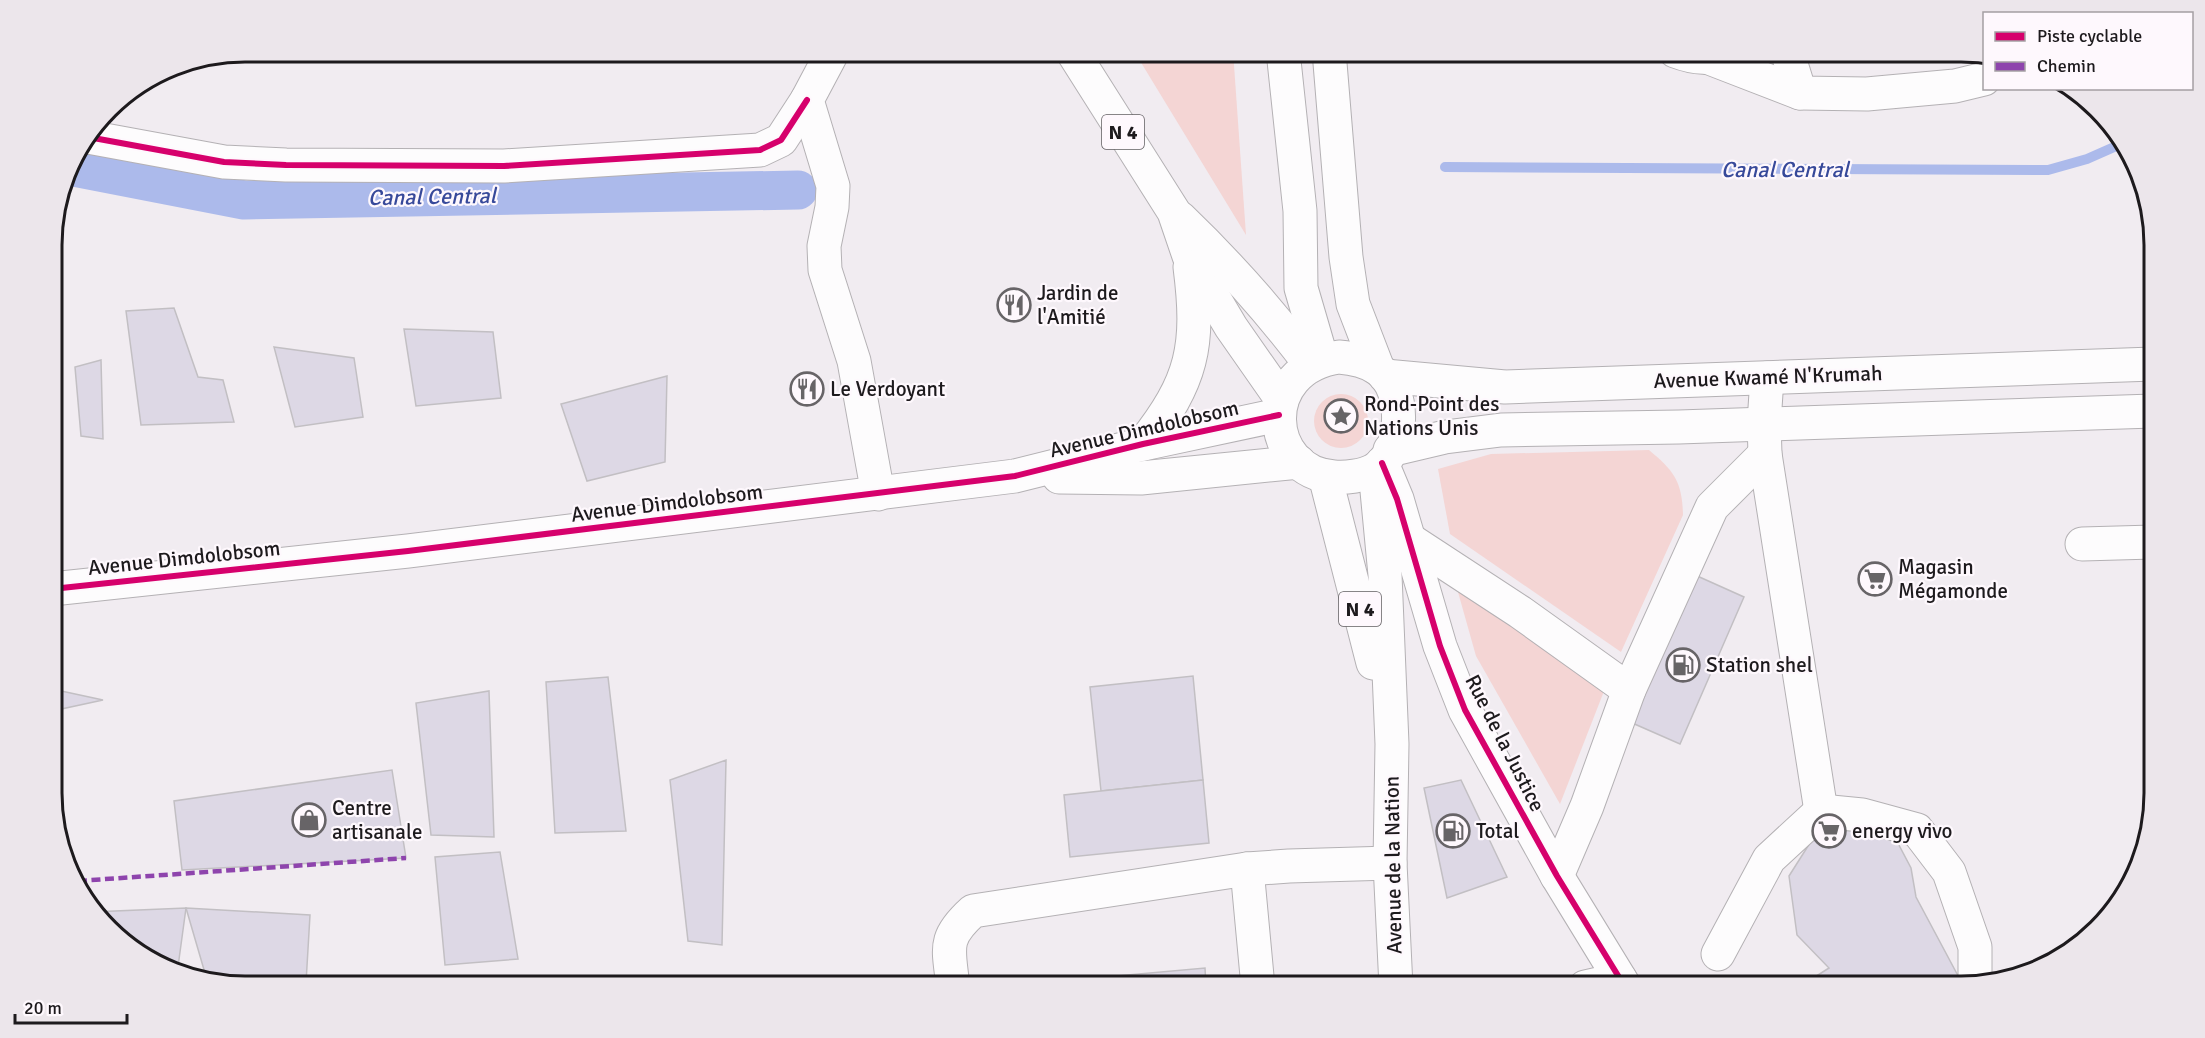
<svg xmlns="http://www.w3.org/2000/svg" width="2205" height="1038" font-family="Signika,sans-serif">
  <rect width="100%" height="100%" fill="#f1ecf1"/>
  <g fill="#f4d5d4">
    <path d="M1134 51H1233L1246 235Z"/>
    <circle cx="1341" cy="421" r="27"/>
    <path d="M1649 450C1674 471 1682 481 1683 515L1621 652 1450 534 1438 469 1491 454Z"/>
    <path d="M1456 585 1606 686 1560 804 1476 656Z"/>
  </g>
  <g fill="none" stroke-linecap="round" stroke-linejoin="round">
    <path stroke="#acbaeb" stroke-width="10" d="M1445 167 2048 170 2087 159 2121 144"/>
    <path stroke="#acbaeb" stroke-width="39" d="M69 166 244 200 798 190"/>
  </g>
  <g fill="#ddd8e5" stroke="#c2bfc3" stroke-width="1.5">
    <path d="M1883 51H1924V55L1883 56Z"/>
    <path d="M174 308 198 377 223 380 234 422 141 425 126 311Z"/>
    <path d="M404 329 493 332 501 398 416 406Z"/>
    <path d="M274 347 354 358 363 417 295 427Z"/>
    <path d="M101 360 103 439 81 436 75 367Z"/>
    <path d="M667 376 665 462 587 481 561 404Z"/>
    <path d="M1695 575 1744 597 1680 744 1630 722Z"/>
    <path d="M1193 676 1203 780 1101 791 1090 687Z"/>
    <path d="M608 677 626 831 555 833 546 682Z"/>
    <path d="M52 689 103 700 52 711Z"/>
    <path d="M489 691 494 837 431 835 416 703Z"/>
    <path d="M726 760 722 945 688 941 670 780Z"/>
    <path d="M392 770 406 858 182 870 174 801Z"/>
    <path d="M1203 780 1209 843 1070 857 1064 795Z"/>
    <path d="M1461 780 1507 877 1447 898 1424 788Z"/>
    <path d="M1858 825 1892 832 1911 868 1916 897 1964 987H1799L1829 968 1797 935 1789 876 1815 835Z"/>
    <path d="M500 852 518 959 445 965 435 857Z"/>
    <path d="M186 908 177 974 170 972 92 912Z"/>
    <path d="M186 908 310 915 306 983 207 980Z"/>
    <path d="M1205 968 1206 987H994Z"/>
  </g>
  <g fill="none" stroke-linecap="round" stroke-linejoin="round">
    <defs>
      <g id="minor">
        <path d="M833 51 807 100 833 186 832 207 824 246 825 270 854 361 878 494"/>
        <path d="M1675 51C1696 59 1710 59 1732 54"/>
        <path d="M1787 51 1800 93"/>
        <path d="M1712 59 1800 93 1867 94 1955 86 1984 79"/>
        <path d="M88 137 224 162 286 165 504 166 760 150 781 140 807 100"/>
        <path d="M1767 378 1764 423 1765 454 1821 811"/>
        <path d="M1382 463 1397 499 1440 646 1465 710 1557 876 1625 987"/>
        <path d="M1059 477 1141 478 1299 462"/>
        <path d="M1410 540 1520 612 1629 690"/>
        <path d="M2082 544 2153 542"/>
        <path d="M52 589 408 551 1015 476 1143 444 1279 415"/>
        <path d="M1247 869 1258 987"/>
        <path d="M1557 876 1587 806 1629 690 1712 507 1765 454"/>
        <path d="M1718 954 1769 859 1821 811 1862 815 1917 830 1949 872 1975 947V986"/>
        <path d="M953 987C949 948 942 939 973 911L1247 869 1289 866 1390 863"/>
        <path d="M1585 987 1620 979"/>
      </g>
      <g id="major">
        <path d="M1283 51 1300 211 1301 288 1322 360"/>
        <path d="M1329 51 1346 257 1353 304 1378 369"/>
        <path d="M1385 376 1505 387 2153 364"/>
        <path d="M1390 450 1445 437 1501 430 1679 427 2153 411"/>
      </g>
      <g id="highway">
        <path d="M1072 51 1174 212 1189 256 1231 327 1282 400"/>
        <path d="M1180 218C1227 263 1270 311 1310 364"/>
        <path d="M1339 357C1352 358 1367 361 1378 369 1407 389 1405 452 1374 470 1363 476 1346 478 1334 477 1265 472 1256 369 1339 357Z"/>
        <path d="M1143 444C1193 381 1200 346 1190 267"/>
        <path d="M1375 470 1385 575 1392 744 1390 863 1396 987"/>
        <path d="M1325 476 1373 663"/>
      </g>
    </defs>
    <use href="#minor" stroke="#b4b1b4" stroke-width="35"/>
    <use href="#major" stroke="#b4b1b4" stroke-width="35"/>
    <use href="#highway" stroke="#b4b1b4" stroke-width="35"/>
    <use href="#minor" stroke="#fdfcfd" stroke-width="33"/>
    <use href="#major" stroke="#fdfcfd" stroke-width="33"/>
    <use href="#highway" stroke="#fdfcfd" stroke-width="33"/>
    <path stroke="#8e44ad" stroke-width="4.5" stroke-dasharray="9 4.5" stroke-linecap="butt" d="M78 881 406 858"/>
    <defs>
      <g id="cycleway">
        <path d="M88 137 224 162 286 165 504 166 760 150 781 140 807 100"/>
        <path d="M1382 463 1397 499 1440 646 1465 710 1557 876 1625 987"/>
        <path d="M52 589 408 551 1015 476 1143 444 1279 415"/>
      </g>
    </defs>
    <use href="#cycleway" stroke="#fef8fd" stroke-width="10"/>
    <use href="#cycleway" stroke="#d6006c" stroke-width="6"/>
  </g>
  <defs>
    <symbol id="restaurant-ring" viewBox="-11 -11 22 22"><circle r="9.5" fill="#fef8fd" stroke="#676467" stroke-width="1.5"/><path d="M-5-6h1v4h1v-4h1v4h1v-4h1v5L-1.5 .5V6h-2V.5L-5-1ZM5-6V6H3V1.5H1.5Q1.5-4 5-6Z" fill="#676467"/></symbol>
    <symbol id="sight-ring" viewBox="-11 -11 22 22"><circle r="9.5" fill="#fef8fd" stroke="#676467" stroke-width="1.5"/><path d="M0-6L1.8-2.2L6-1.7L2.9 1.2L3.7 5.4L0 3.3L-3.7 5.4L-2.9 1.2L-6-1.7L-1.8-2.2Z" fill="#676467"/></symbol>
    <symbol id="supermarket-ring" viewBox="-11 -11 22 22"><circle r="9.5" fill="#fef8fd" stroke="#676467" stroke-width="1.5"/><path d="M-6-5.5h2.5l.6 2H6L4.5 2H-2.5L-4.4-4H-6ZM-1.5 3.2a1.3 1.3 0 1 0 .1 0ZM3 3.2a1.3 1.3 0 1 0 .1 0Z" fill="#676467"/></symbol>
    <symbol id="fuel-ring" viewBox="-11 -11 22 22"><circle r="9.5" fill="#fef8fd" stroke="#676467" stroke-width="1.5"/><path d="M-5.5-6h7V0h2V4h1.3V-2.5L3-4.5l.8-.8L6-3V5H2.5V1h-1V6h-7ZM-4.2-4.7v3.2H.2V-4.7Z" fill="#676467"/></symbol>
    <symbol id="shop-ring" viewBox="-11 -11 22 22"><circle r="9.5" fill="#fef8fd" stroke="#676467" stroke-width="1.5"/><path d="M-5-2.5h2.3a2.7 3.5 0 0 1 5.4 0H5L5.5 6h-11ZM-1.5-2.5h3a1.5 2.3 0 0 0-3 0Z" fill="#676467"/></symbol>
  </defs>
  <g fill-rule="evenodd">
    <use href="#restaurant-ring" x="995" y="286" width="38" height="38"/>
    <use href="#restaurant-ring" x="788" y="370" width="38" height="38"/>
    <use href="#sight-ring" x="1322" y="397" width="38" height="38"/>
    <use href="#supermarket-ring" x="1856" y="560" width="38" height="38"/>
    <use href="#fuel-ring" x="1664" y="646" width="38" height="38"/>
    <use href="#shop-ring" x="290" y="801" width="38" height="38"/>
    <use href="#fuel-ring" x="1434" y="812" width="38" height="38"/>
    <use href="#supermarket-ring" x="1810" y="812" width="38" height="38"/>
  </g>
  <g text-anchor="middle" stroke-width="4.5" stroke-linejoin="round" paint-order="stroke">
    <g fill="#fef8fd" stroke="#605d60" stroke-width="1.5">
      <rect x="1102" y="115" width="42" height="34" rx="4.5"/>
      <rect x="1339" y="592" width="42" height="34" rx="4.5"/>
    </g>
    <g font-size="20" font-weight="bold" fill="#1d1a1d">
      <text x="1123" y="139">N 4</text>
      <text x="1360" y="616">N 4</text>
    </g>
    <g font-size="21" fill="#1d1a1d" stroke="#fef8fd" text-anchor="start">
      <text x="1037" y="300">Jardin de<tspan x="1037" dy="24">l'Amitié</tspan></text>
      <text x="830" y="396">Le Verdoyant</text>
      <text x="1364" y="411">Rond-Point des<tspan x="1364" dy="24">Nations Unis</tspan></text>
      <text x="1898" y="574">Magasin<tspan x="1898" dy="24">Mégamonde</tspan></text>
      <text x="1706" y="672">Station shel</text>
      <text x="332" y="815">Centre<tspan x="332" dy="24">artisanale</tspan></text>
      <text x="1476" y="838">Total</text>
      <text x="1852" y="838">energy vivo</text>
    </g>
    <g font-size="21" fill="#1d1a1d" stroke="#fef8fd">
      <text transform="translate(1768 377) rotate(-2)" y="7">Avenue Kwamé N'Krumah</text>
      <text transform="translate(1144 429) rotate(-13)" y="7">Avenue Dimdolobsom</text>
      <text transform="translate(667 503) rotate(-7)" y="7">Avenue Dimdolobsom</text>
      <text transform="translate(184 558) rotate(-6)" y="7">Avenue Dimdolobsom</text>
      <text transform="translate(1505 743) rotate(63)" y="7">Rue de la Justice</text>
      <text transform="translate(1393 865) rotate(-91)" y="7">Avenue de la Nation</text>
    </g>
    <g font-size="22" font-style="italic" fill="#37499a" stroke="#fef8fd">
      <text x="1785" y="177">Canal Central</text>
      <text transform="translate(432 196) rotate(-1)" y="8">Canal Central</text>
    </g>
  </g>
  <path d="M0 0H2205V1038H0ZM245 62H1961A183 183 0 0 1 2144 245V793A183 183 0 0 1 1961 976H245A183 183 0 0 1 62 793V245A183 183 0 0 1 245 62Z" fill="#ece6eb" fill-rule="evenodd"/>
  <path fill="none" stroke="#1d1a1d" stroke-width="3" d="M245 62H1961A183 183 0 0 1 2144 245V793A183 183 0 0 1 1961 976H245A183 183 0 0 1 62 793V245A183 183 0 0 1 245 62Z"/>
  <rect x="1983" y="12" width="210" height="78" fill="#fef8fd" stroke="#a49fa3" stroke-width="1.5"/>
  <rect x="1995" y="32" width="30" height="9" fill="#d6006c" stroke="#a49fa3" stroke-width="1.5"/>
  <text x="2037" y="42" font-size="18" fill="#1d1a1d">Piste cyclable</text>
  <rect x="1995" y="62" width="30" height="9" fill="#8e44ad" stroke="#a49fa3" stroke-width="1.5"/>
  <text x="2037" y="72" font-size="18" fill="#1d1a1d">Chemin</text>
  <path d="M15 1014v9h112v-9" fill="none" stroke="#1d1a1d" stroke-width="3"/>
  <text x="24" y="1014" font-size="18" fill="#1d1a1d" stroke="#fef8fd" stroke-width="4.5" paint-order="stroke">20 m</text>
</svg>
